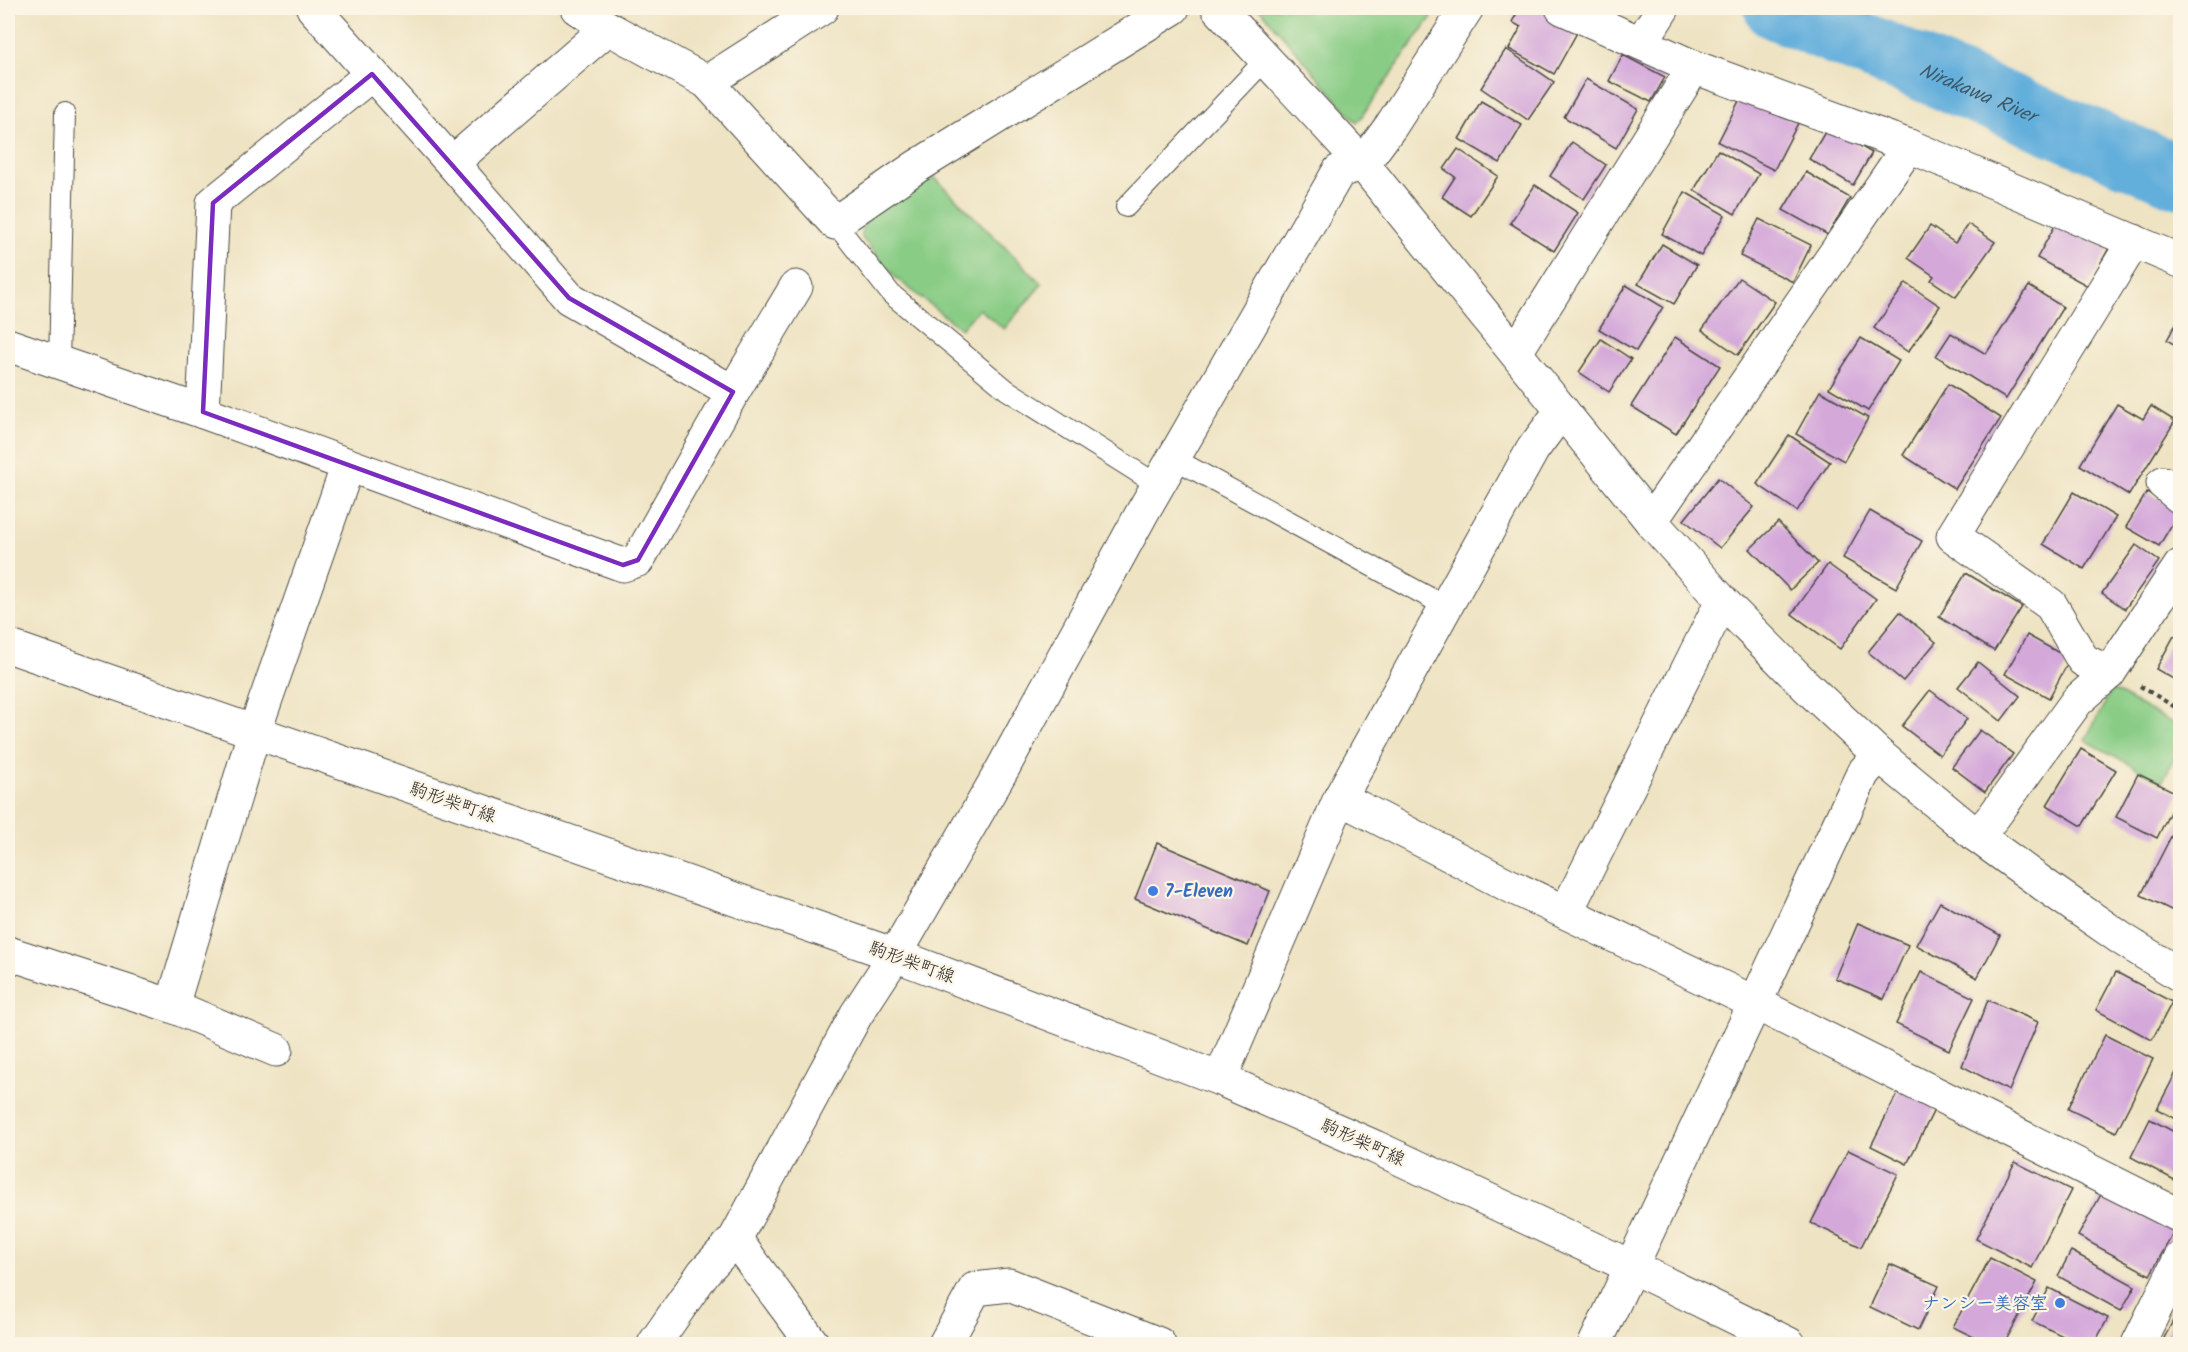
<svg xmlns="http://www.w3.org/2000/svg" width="2188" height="1352" font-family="Kalam,'Klee One',sans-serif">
  <rect width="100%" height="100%" fill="#fcf5e5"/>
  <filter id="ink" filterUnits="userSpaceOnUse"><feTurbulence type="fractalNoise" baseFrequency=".0167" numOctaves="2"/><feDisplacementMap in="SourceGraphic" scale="12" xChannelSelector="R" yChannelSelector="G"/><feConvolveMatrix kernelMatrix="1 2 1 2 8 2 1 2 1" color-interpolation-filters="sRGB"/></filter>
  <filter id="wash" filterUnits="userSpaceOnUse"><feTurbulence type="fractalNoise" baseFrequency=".008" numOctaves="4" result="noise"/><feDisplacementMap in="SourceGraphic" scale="24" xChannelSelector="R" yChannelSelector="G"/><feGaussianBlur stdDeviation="1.35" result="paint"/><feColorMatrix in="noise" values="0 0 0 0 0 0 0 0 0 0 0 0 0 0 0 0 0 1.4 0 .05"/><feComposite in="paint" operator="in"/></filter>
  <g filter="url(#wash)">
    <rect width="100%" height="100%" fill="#eee3c2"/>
    <g fill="#88cc85" stroke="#5a7c58" stroke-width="1.5">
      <path d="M1259 8H1438L1357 123Z"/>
      <path d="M934 177 1042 284 1004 329 979 309 961 329 896 278 862 238 863 219Z"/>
      <path d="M2112 690 2180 727V748L2162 782 2085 740Z"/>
    </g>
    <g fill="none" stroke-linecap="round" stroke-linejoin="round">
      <path stroke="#63afdc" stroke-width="64" id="s1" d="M1776 8 2180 177"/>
    </g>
    <g id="blocks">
      <g fill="#d4a9da">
        <path d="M1520 8H1539L1579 29 1554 74 1509 49 1521 27 1512 22Z"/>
        <path d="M1506 49 1554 82 1528 120 1481 88Z"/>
        <path d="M1623 55 1665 77 1651 102 1609 81Z"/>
        <path d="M1586 79 1638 109 1616 148 1564 117Z"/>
        <path d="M1742 95 1798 123 1774 170 1718 142Z"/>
        <path d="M1481 101 1522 125 1500 163 1459 139Z"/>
        <path d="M1828 127 1872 153 1853 185 1809 159Z"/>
        <path d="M1572 142 1606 165 1584 199 1550 176Z"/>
        <path d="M1458 149 1498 176 1471 216 1442 197 1455 177 1444 169Z"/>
        <path d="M1718 150 1759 174 1735 214 1694 190Z"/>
        <path d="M1806 172 1850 198 1828 235 1783 210Z"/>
        <path d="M1535 185 1578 213 1554 251 1510 223Z"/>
        <path d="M1685 192 1725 215 1701 256 1662 234Z"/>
        <path d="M1759 219 1811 245 1793 282 1740 256Z"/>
        <path d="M2058 220 2109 248 2088 286 2037 258Z"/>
        <path d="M1968 224 1995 242 1956 297 1931 280 1934 276 1908 258 1930 226 1955 243Z"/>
        <path d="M1662 244 1697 265 1674 304 1638 284Z"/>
        <path d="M1739 278 1775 302 1738 355 1702 330Z"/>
        <path d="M1906 283 1940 306 1908 352 1874 328Z"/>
        <path d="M1626 285 1663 307 1636 351 1599 329Z"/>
        <path d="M2029 286 2063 307 2006 399 1936 356 1951 333 1986 354Z"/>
        <path d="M2180 316V348L2167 340Z"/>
        <path d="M1675 337 1720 366 1676 434 1631 406Z"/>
        <path d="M1861 338 1899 361 1868 411 1829 388Z"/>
        <path d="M1601 339 1631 359 1609 392 1579 372Z"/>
        <path d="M1948 384 2001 418 1955 489 1903 455Z"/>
        <path d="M1820 391 1868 418 1844 461 1796 434Z"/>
        <path d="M2117 404 2143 419 2151 406 2175 421 2129 495 2080 465Z"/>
        <path d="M1789 435 1830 462 1797 511 1757 484Z"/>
        <path d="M1718 478 1754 507 1720 548 1684 520Z"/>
        <path d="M2074 492 2116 517 2084 569 2043 544Z"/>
        <path d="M2147 492 2180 511 2159 546 2126 527Z"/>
        <path d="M1870 511 1922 541 1896 588 1843 558Z"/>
        <path d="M1778 522 1818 563 1790 590 1750 549Z"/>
        <path d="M2136 545 2159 561 2125 609 2102 593Z"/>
        <path d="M1828 564 1876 599 1840 649 1792 614Z"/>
        <path d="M1966 573 2022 607 1994 651 1939 617Z"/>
        <path d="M1900 612 1936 642 1903 681 1868 652Z"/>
        <path d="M2027 635 2070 659 2049 698 2005 674Z"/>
        <path d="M2174 636 2180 639V683L2156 669Z"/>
        <path d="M1978 662 2020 696 2001 721 1958 687Z"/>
        <path d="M1930 690 1967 719 1940 755 1902 726Z"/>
        <path d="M1980 730 2013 754 1985 792 1952 767Z"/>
        <path d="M2081 749 2116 770 2082 826 2047 805Z"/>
        <path d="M2138 774 2179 794 2157 838 2116 817Z"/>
        <path d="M2180 819V908L2178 906 2175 912 2141 895Z"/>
        <path d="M1157 843 1270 891 1248 946 1135 899Z"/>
        <path d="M1940 902 2000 935 1977 978 1916 945Z"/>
        <path d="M1858 923 1908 945 1884 999 1835 978Z"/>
        <path d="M1921 972 1974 998 1949 1050 1896 1024Z"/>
        <path d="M2116 972 2172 1002 2152 1040 2096 1010Z"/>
        <path d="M1988 1000 2038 1022 2009 1091 1962 1066Z"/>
        <path d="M2105 1035 2153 1059 2116 1132 2068 1109Z"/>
        <path d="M2179 1067H2180V1121L2157 1109Z"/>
        <path d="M1900 1088 1936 1106 1907 1164 1871 1146Z"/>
        <path d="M2150 1119 2180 1135V1183L2131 1157Z"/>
        <path d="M1848 1150 1898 1174 1861 1247 1811 1223Z"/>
        <path d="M2015 1162 2071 1190 2032 1268 1976 1239Z"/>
        <path d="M2103 1191 2175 1230 2150 1275 2078 1236Z"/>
        <path d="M2071 1251 2135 1286 2121 1311 2058 1276Z"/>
        <path d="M1990 1258 2037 1282 2004 1344H1988L1953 1327Z"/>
        <path d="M1890 1264 1939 1286 1918 1330 1870 1307Z"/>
        <path d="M2049 1288 2108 1318 2094 1344H2079L2032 1321Z"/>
        <path d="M2175 1317 2180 1320V1344H2161Z"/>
      </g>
    </g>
  </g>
  <g filter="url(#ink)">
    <use href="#blocks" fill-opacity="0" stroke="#484742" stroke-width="1.5"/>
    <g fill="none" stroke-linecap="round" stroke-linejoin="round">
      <defs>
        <g id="lane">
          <path d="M1126 207 1266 59"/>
          <path d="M835 223 891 294 1007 390 1158 485"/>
          <path d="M59 363 65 113"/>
          <path d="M1173 458 1445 606"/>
        </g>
        <g id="street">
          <path d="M313 8 452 163"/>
          <path d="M577 8 608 28 707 82 835 223 916 167 1173 8"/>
          <path d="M1218 8 1363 164 1651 521 1722 601 1805 685 1879 755 1977 836 2050 889 2122 939 2180 975"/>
          <path d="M1562 8 1694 67 1909 146 2180 261"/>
          <path d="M608 28 452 163 569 298 733 392"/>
          <path d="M1641 43 1663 8"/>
          <path d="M707 82 822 8"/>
          <path d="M1363 164 1391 126 1467 8"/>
          <path d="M8 345 203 412 623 565 638 560 733 392 796 287"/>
          <path d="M1516 352 1694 67"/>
          <path d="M203 412 213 203 372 74"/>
          <path d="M2163 483 2180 497"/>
          <path d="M1651 521 1909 146"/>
          <path d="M2109 673 2083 660 2051 605 1953 536 2134 241"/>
          <path d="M1340 798 1504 883 1755 1003 2180 1216"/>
          <path d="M1977 836 1994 816 2077 701 2109 673 2180 566"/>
          <path d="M1566 912 1722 601"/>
          <path d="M8 953 172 1006 276 1050"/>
          <path d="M172 1006 254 733 348 465"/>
          <path d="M1220 1079 1340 798 1533 449 1562 410"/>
          <path d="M735 1239 813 1344"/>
          <path d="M654 1344 704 1272 735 1239 856 1015 895 955"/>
          <path d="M945 1344 975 1289 1009 1285 1159 1344"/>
          <path d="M1595 1344 1863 773 1879 755"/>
          <path d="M2138 1344 2180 1259"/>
        </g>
        <g id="secondary">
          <path d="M8 646 895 955 1220 1079 1375 1147 1632 1267 1789 1344"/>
          <path d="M895 955 1003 768 1142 513 1339 171 1363 164"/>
        </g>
      </defs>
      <use href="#lane" stroke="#484742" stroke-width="22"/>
      <use href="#street" stroke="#484742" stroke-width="35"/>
      <use href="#secondary" stroke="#484742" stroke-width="35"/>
      <path stroke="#484742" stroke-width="4" stroke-dasharray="4.5 4.5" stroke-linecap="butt" d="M2140 686 2180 710"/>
      <use href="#lane" stroke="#fff" stroke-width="20"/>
      <use href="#street" stroke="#fff" stroke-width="33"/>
      <use href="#secondary" stroke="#fff" stroke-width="33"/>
    </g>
  </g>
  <path fill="none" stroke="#7b2cbf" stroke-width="4.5" stroke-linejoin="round" d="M372 74 569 298 733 392 638 560 623 565 203 412 213 203Z"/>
  <g fill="#3f7fe0" stroke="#fcf5e5" stroke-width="2">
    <circle cx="1153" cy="891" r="6"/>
    <circle cx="2060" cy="1303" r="6"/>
  </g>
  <g text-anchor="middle" stroke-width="4.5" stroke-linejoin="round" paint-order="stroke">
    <g font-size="18" fill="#2b2b2b" stroke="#fcf5e5">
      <text transform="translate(453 802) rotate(19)" y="6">駒形柴町線</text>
      <text transform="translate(912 962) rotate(20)" y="6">駒形柴町線</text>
      <text transform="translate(1363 1142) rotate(24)" y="6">駒形柴町線</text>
    </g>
    <g font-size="18" font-weight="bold" fill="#366cbe" stroke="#fcf5e5" text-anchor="start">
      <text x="1165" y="897">7-Eleven</text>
      <text x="2048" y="1309" text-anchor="end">ナンシー美容室</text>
    </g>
    <g font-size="20" font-style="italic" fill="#3f5969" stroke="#fcf5e5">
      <text dy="7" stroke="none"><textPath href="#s1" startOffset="219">Nirakawa River</textPath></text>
    </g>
  </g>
  <rect width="2188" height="1352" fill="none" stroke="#fcf5e5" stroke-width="30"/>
</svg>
